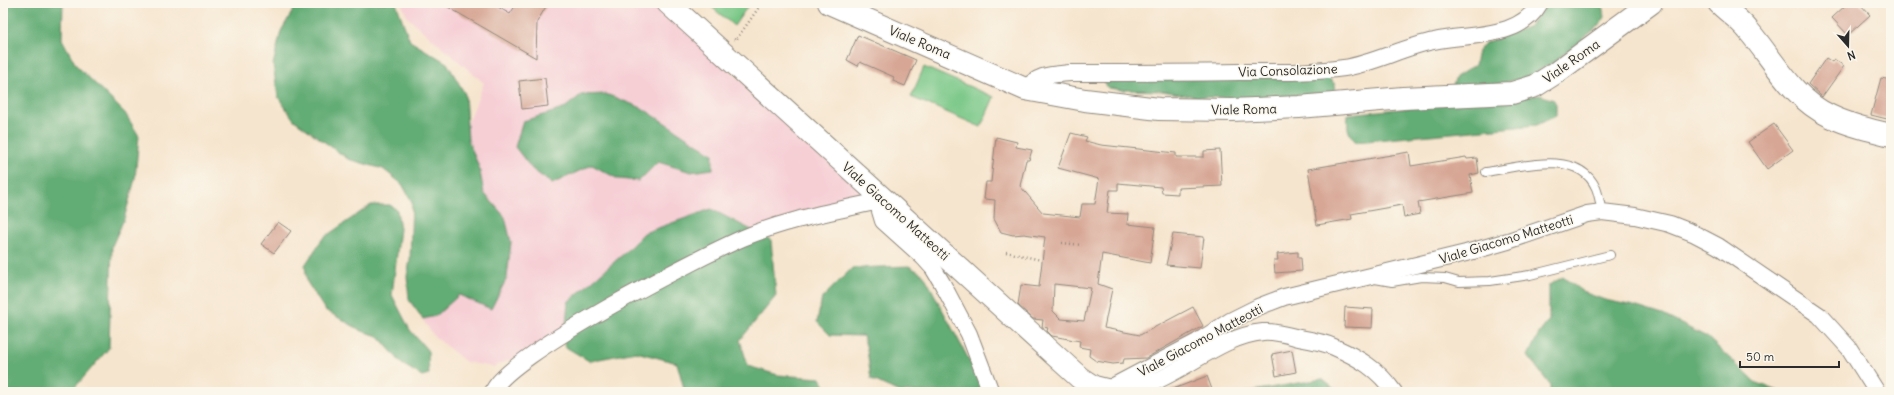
<svg xmlns="http://www.w3.org/2000/svg" width="1894" height="395" font-family="Delius,sans-serif">
  <rect width="100%" height="100%" fill="#fbf7ec"/>
  <filter id="ink" filterUnits="userSpaceOnUse"><feTurbulence type="fractalNoise" baseFrequency=".025" numOctaves="2"/><feDisplacementMap in="SourceGraphic" scale="8" xChannelSelector="R" yChannelSelector="G"/><feConvolveMatrix kernelMatrix="1 2 1 2 8 2 1 2 1" color-interpolation-filters="sRGB"/></filter>
  <filter id="wash" filterUnits="userSpaceOnUse"><feTurbulence type="fractalNoise" baseFrequency=".012" numOctaves="4" result="noise"/><feDisplacementMap in="SourceGraphic" scale="16" xChannelSelector="R" yChannelSelector="G"/><feGaussianBlur stdDeviation="0.9" result="paint"/><feColorMatrix in="noise" values="0 0 0 0 0 0 0 0 0 0 0 0 0 0 0 0 0 1.4 0 .05"/><feComposite in="paint" operator="in"/></filter>
  <g filter="url(#wash)">
    <rect width="100%" height="100%" fill="#f6e5ce"/>
    <path fill="#f6cfd5" d="M401 3H655L869 196 765 226 520 355 493 367 466 362 434 336 409 300 407 276 484 83 408 18Z"/>
    <g fill="#79c787" stroke="#527959">
      <path d="M707 3H750L734 26Z"/>
      <path d="M924 67 994 97 981 127 911 97Z"/>
    </g>
    <g fill="#62ac74" stroke="#466c50">
      <path d="M3 3H63L62 39 76 65 125 113 139 136 135 179 124 219 112 246 109 348 71 392H3Z"/>
      <path d="M295 3H396L410 41 447 63 465 94 468 140 479 167 484 193 505 217 511 242 507 278 491 309 459 295 436 316 423 319 409 300 407 276 410 260 412 202 402 184 383 169 348 159 294 120 278 97 273 65 281 31 295 7Z"/>
      <path d="M1548 3H1602L1604 17 1599 26 1554 62 1525 78 1459 92 1452 88 1456 77 1475 65 1478 51 1485 43 1530 26Z"/>
      <path d="M1326 76 1335 84 1336 93 1245 98 1198 97 1161 91 1122 90 1108 88 1104 81 1107 79Z"/>
      <path d="M606 94 642 108 713 154V169L691 172 658 162 639 181 618 179 592 165 552 184 532 169 515 147 523 121 563 109 581 95Z"/>
      <path d="M1540 95 1554 100 1556 105V116L1537 125 1356 142C1347 133 1347 127 1348 114Z"/>
      <path d="M371 205H390L397 210 400 229 392 295 410 330 428 351 429 374 422 376 402 364 378 336 362 331 325 310 307 282 305 265 323 238Z"/>
      <path d="M711 209 771 240 776 296 740 340 748 366 778 375 821 378 828 392H685L677 363 636 352 589 361 564 346 568 302 621 256 644 233Z"/>
      <path d="M909 266 924 275 984 388V392H899L871 379 867 349 863 336 830 335 817 322 822 298 852 268Z"/>
      <path d="M1563 277 1583 292 1605 300 1634 306 1663 315 1707 337 1755 382 1781 392H1550V385L1528 356 1538 335 1549 320V285Z"/>
      <path d="M1322 379 1338 392H1246Z"/>
    </g>
    <g id="blocks">
      <g fill="#d7a694" fill-rule="evenodd">
        <path d="M441 3H491L510 14 517 3H548L537 22 536 58Z"/>
        <path d="M1848 3H1859L1870 15 1848 35 1832 18Z"/>
        <path d="M858 35 916 60 905 86 893 81 894 77 860 62 858 66 847 60Z"/>
        <path d="M1826 58 1832 62 1834 59 1844 66 1822 97 1808 84Z"/>
        <path d="M545 78 548 106 522 109 519 81Z"/>
        <path d="M1881 78 1891 80V120L1871 115Z"/>
        <path d="M1774 124 1793 150 1767 169 1748 142Z"/>
        <path d="M1071 133 1087 137 1085 141 1101 145 1176 153V157H1204V151L1220 150 1222 186 1178 188V194L1162 193 1161 187 1118 183V190H1110L1107 213 1128 214 1127 224 1155 227 1150 263 1102 254 1098 284 1112 289 1104 328 1140 335 1193 307 1203 326 1146 358 1124 359 1123 363 1113 364 1096 361 1089 356 1090 349 1079 347 1080 341 1052 336 1047 331 1048 328 1042 327 1043 320 1033 319 1018 305 1021 285 1039 287 1045 237 1024 234 1013 235 1001 232 994 219 995 200 984 199 986 182H991L996 137 1017 142 1016 147 1032 150 1029 160H1026L1020 186 1043 213 1080 217 1082 204H1095L1099 179 1058 168ZM1054 284 1091 288 1084 321 1061 319 1053 311Z"/>
        <path d="M1409 152 1411 166 1466 157 1467 159 1477 158 1479 173 1470 175 1473 193 1418 202 1420 214 1404 217 1402 205 1351 214 1352 219 1317 225 1308 169Z"/>
        <path d="M278 222 291 231 274 253 261 244Z"/>
        <path d="M1173 234 1204 237 1200 268 1166 265Z"/>
        <path d="M1298 252V258H1301L1302 271 1275 273 1274 260H1278L1277 254Z"/>
        <path d="M1345 307 1373 309 1372 328 1344 327Z"/>
        <path d="M1292 350 1296 372 1276 376 1272 354Z"/>
        <path d="M1207 376 1213 392H1168V391Z"/>
      </g>
    </g>
  </g>
  <g filter="url(#ink)">
    <use href="#blocks" fill-opacity="0" stroke="#90887c" stroke-width="1"/>
    <g fill="none" stroke-linecap="round" stroke-linejoin="round">
      <defs>
        <g id="lane">
          <path d="M1486 172C1519 167 1578 148 1596 188 1599 195 1600 204 1602 212"/>
          <path d="M1375 279 1392 282 1421 277 1445 278 1459 282 1490 281 1530 275 1610 255"/>
        </g>
        <g id="street">
          <path d="M1025 89C1040 74 1050 75 1070 73 1126 73 1182 73 1239 72 1274 72 1310 73 1344 68 1375 63 1403 47 1434 41 1470 33 1519 40 1540 3"/>
          <path d="M1114 389C1124 389 1134 389 1144 386 1183 373 1221 336 1263 332 1275 331 1288 335 1299 338 1311 340 1323 342 1334 347 1359 358 1378 369 1394 392"/>
          <path d="M1106 390 1197 342 1230 321 1258 307 1284 297 1466 253 1508 241 1587 214 1602 212 1635 216 1670 224 1693 233 1718 246 1819 315 1849 348 1877 392"/>
          <path d="M493 392C503 357 703 255 743 238 788 219 836 211 883 200L880 211 883 221 923 257 933 268 942 283 969 334 991 392"/>
        </g>
        <g id="secondary">
          <path d="M668 3 1080 378 1094 387 1106 390"/>
          <path d="M829 3 1025 89 1085 100 1159 109 1232 110 1299 107 1403 98 1512 93 1535 86 1557 72 1651 3"/>
          <path d="M1719 3C1728 12 1740 20 1748 30 1773 59 1793 99 1830 116 1849 125 1870 130 1891 135"/>
        </g>
      </defs>
      <use href="#lane" stroke="#90887c" stroke-width="10"/>
      <use href="#street" stroke="#90887c" stroke-width="18"/>
      <use href="#secondary" stroke="#90887c" stroke-width="24"/>
      <g stroke="#90887c" stroke-width="2.5" stroke-dasharray="1 3" stroke-linecap="butt">
        <path d="M734 39 736 40 762 3"/>
        <path d="M1062 243 1082 245"/>
        <path d="M1006 252 1041 260"/>
      </g>
      <use href="#lane" stroke="#fff" stroke-width="8"/>
      <use href="#street" stroke="#fff" stroke-width="16"/>
      <use href="#secondary" stroke="#fff" stroke-width="22"/>
    </g>
  </g>
  <g text-anchor="middle" stroke-width="3" stroke-linejoin="round" paint-order="stroke">
    <g font-size="13" fill="#2b2b2b" stroke="#fbf7ec">
      <text transform="translate(920 42) rotate(23)" y="5">Viale Roma</text>
      <text transform="translate(1571 61) rotate(-35)" y="5">Viale Roma</text>
      <text transform="translate(1288 70) rotate(-2)" y="5">Via Consolazione</text>
      <text transform="translate(1244 109) rotate(-1)" y="5">Viale Roma</text>
      <text transform="translate(896 211) rotate(42)" y="5">Viale Giacomo Matteotti</text>
      <text transform="translate(1506 239) rotate(-17)" y="5">Viale Giacomo Matteotti</text>
      <text transform="translate(1200 340) rotate(-28)" y="5">Viale Giacomo Matteotti</text>
    </g>
  </g>
  <rect width="1894" height="395" fill="none" stroke="#fbf7ec" stroke-width="16"/>
  <g transform="translate(1848 46) rotate(160)" stroke="#fbf7ec" stroke-width="3" paint-order="stroke">
  <path d="M0-3L7 15L0 10L-7 15Z" fill="#2b2b2b"/>
  <text y="-6" font-size="11" font-weight="bold" text-anchor="middle" fill="#2b2b2b">N</text>
  </g>
  <path d="M1740 361v6h99v-6" fill="none" stroke="#2b2b2b" stroke-width="2"/>
  <text x="1746" y="361" font-size="12" fill="#2b2b2b" stroke="#fbf7ec" stroke-width="3" paint-order="stroke">50 m</text>
</svg>
